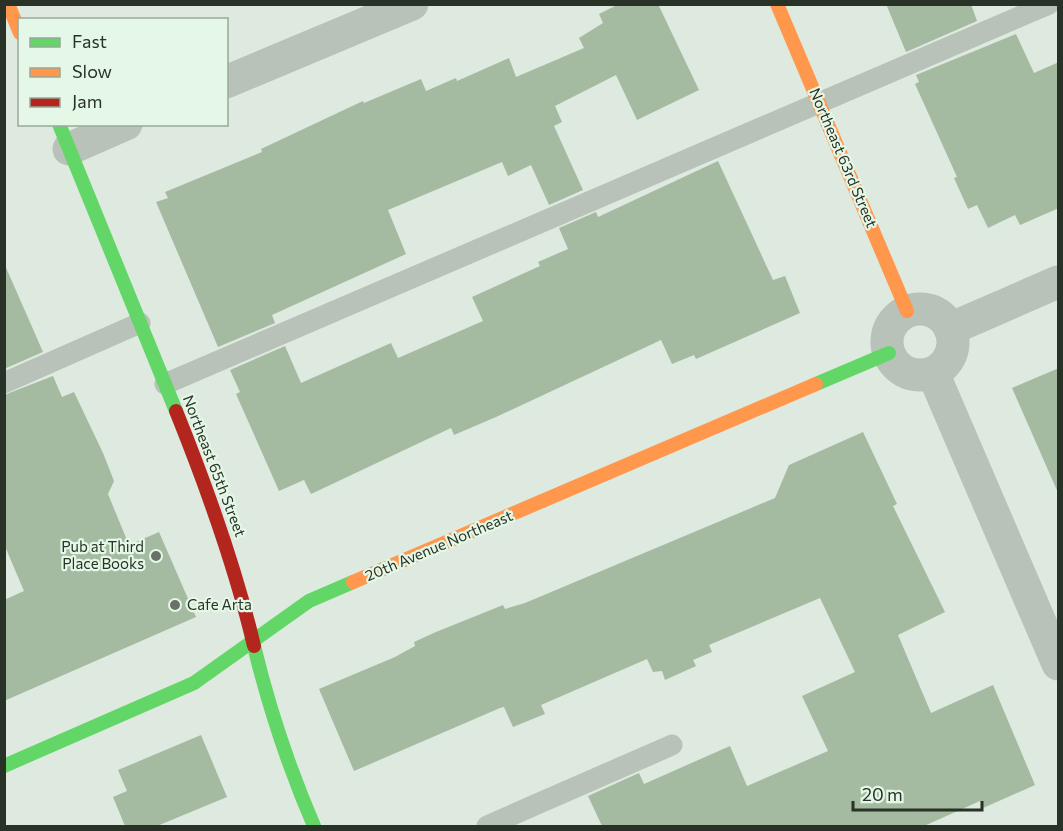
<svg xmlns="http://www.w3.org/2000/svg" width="1063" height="831" font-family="Commissioner,sans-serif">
  <rect width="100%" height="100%" fill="#dee9df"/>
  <g fill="#a5bba1">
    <path d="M619 4H658L699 90 637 120 616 75 555 106 562 122 554 126 583 190 549 205 531 165 508 176 502 162 388 210 406 254 272 315 275 323 218 347 156 202 168 198 165 192 262 152 261 149 363 101 364 103 421 79 426 91 456 78 457 81 509 58 516 77 584 48 579 38 603 23 599 14Z"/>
    <path d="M886 4H971L977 21 906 52Z"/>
    <path d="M1016 34 1034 73 1059 62V208L1020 225 1015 215 988 228 977 205 968 209 954 178 957 177 915 84 919 82 916 75Z"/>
    <path d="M718 161 773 280 785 276 800 313 696 359 694 355 672 364 661 340 496 417 454 435 451 428 311 494 304 480 279 491 236 394 240 392 230 370 285 346 301 383 391 343 398 358 483 321 472 297 540 266 538 262 568 249 559 228 596 212 598 217Z"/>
    <path d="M4 263 43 352 4 369Z"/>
    <path d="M1059 368V495L1012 388Z"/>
    <path d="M53 376 62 397 74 392 103 453 114 481 108 494 129 545 159 532 196 617 4 701V600L24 591 4 544V395Z"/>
    <path d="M863 432 897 504 893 506 945 612 898 635 931 713 993 685 1035 785 983 808 980 801 924 826H602L588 796 639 773 644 784 730 746 747 786 828 751 802 696 855 672 820 598 709 645 712 652 693 660 696 666 665 680 662 671 653 672 647 659 541 705 545 714 513 727 504 707 500 708 354 771 319 689 395 657 415 646 414 642 436 632 503 605 505 609 525 603 775 498 789 465Z"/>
    <path d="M201 735 227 797 157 826H125L113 797 127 791 118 770Z"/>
  </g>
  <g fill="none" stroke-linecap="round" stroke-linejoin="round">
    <g stroke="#b8c2b8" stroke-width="21">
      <path d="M4 383 140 323"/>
      <path d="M165 384 1049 4"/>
      <path d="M487 826 672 745"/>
    </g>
    <g stroke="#b8c2b8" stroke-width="33">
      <path d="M226 82 412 4"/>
      <path d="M69 149 126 124"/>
      <circle cx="920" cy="342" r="33"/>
      <path d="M950 329 1058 282"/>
      <path d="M933 373 1058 664"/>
    </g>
    <g stroke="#63d668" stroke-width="14">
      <path d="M59 124 176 411"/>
      <path d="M816 384 889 353"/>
      <path d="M254 646C269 708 289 768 314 826"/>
      <path d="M4 766 194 683 309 601 353 582"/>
    </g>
    <g stroke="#ff974d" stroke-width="14">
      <path d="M8 4 20 33"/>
      <path d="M777 4 907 311"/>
      <path d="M353 582 816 384"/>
    </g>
    <path stroke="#b3261e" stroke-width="14" d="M176 411C207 488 235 565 254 646"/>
  </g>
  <g fill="#687267" stroke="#e5f7e7" stroke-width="2">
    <circle cx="156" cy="556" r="6"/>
    <circle cx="175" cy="605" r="6"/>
  </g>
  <g text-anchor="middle" stroke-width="4.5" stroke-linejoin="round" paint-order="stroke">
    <g font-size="15" fill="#283226" stroke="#e5f7e7">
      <text transform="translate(843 158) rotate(67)" y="5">Northeast 63rd Street</text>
      <text transform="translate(214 466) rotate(69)" y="5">Northeast 65th Street</text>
      <text transform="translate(439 546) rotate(-23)" y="5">20th Avenue Northeast</text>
    </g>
    <g font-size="15" fill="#283226" stroke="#e5f7e7" text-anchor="end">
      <text x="144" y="552">Pub at Third<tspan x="144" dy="17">Place Books</tspan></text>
      <text x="187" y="610" text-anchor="start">Cafe Arta</text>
    </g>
  </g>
  <rect width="1063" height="831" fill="none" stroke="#283226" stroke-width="12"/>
  <rect x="18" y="18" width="210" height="108" fill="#e5f7e7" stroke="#99a89a" stroke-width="1.5"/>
  <rect x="30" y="38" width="30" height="9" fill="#63d668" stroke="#99a89a" stroke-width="1.5"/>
  <text x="72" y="48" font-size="18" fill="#283226">Fast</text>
  <rect x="30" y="68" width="30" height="9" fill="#ff974d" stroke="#99a89a" stroke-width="1.5"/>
  <text x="72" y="78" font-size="18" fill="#283226">Slow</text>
  <rect x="30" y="98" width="30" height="9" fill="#b3261e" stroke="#99a89a" stroke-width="1.5"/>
  <text x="72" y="108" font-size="18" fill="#283226">Jam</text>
  <path d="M853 801v9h129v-9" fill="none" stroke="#283226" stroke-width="3"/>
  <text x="862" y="801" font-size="18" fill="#283226" stroke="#e5f7e7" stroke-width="4.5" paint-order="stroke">20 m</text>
</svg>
